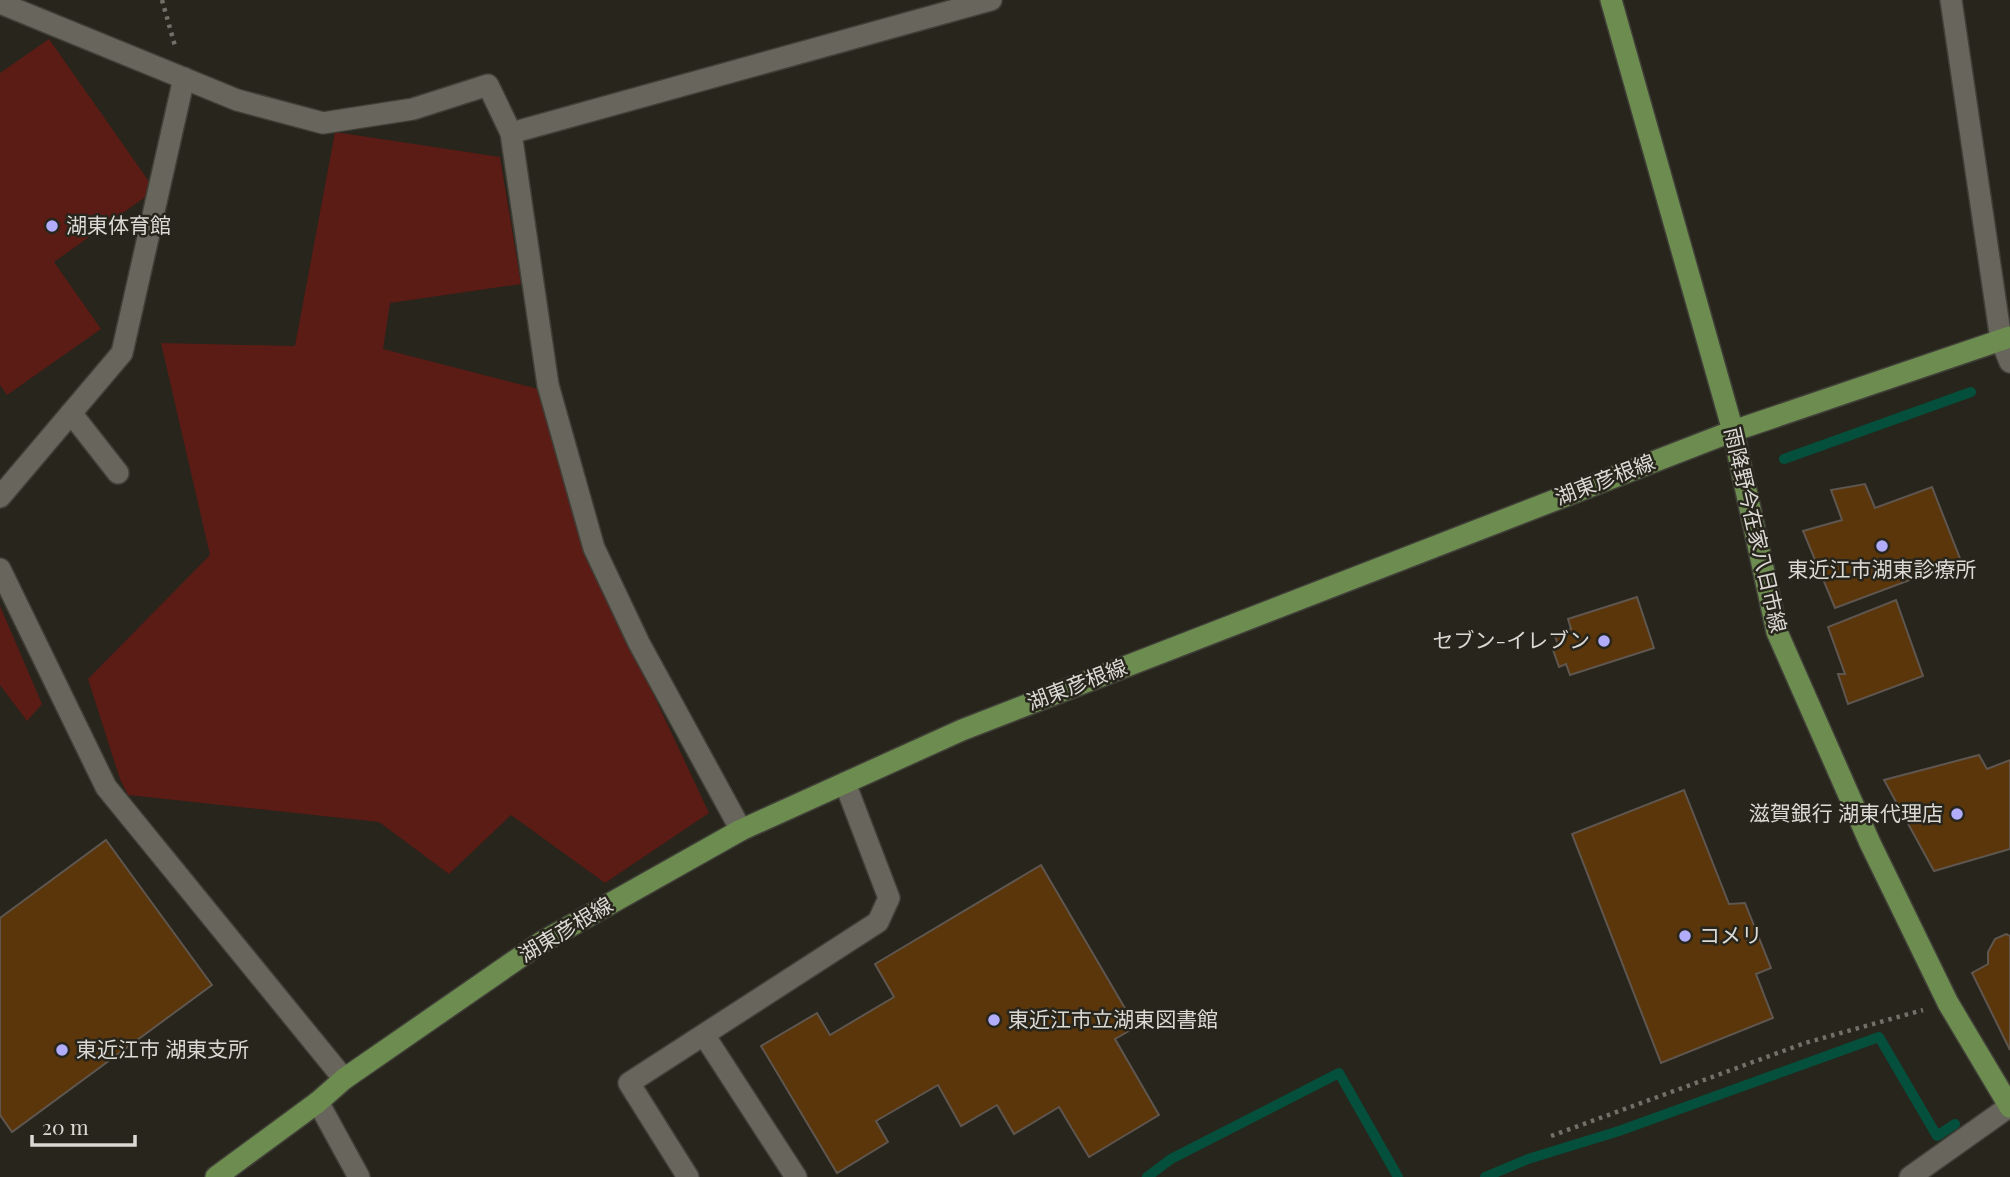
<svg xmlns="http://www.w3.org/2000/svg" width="2010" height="1177" font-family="'Playfair Display','Noto Sans JP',serif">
  <rect width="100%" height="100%" fill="#27251c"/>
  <g fill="#5a1c15">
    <path d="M49 39 155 190 54 262 101 329 7 395 0 385V73Z"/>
    <path d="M335 132 500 157 521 284 390 303 383 349 550 392 590 559 709 813 605 883 511 815 449 874 379 822 128 795 120 779 88 679 210 555 161 343 295 346Z"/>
    <path d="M0 606 42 704 27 721 0 685Z"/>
  </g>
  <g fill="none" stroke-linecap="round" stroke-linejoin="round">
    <g stroke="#05503c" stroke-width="10">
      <path d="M1784 459 1971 392"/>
      <path d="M1147 1177 1171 1159 1339 1073 1398 1177"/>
      <path d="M1485 1177 1528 1159 1619 1131 1879 1037 1937 1136 1955 1124"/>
    </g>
  </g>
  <g fill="#5b360b" stroke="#5e564f" stroke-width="2">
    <path d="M1865 484 1875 508 1932 487 1961 561 1835 608 1803 531 1842 520 1831 490Z"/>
    <path d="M1637 597 1654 648 1570 675 1566 664 1559 667 1552 647H1559L1554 634 1571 629 1568 619Z"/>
    <path d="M1896 600 1923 676 1848 704 1838 674H1845L1828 627Z"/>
    <path d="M1979 755 1987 769 2010 760V849L1934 871 1884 780Z"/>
    <path d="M1684 790 1729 904 1745 903 1771 968 1756 974 1773 1018 1661 1063 1572 834Z"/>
    <path d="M106 840 212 985 12 1132 0 1115V918Z"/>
    <path d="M1041 865 1136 1027 1115 1039 1159 1115 1089 1157 1059 1107 1014 1134 997 1105 961 1126 938 1085 876 1121 888 1142 837 1173 761 1046 817 1013 830 1035 894 997 875 964Z"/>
    <path d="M2006 934 2010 936V1050L1972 973 1988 964V952L1995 939Z"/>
  </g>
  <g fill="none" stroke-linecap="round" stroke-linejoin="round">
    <defs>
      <g id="minor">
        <path d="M1951 0 2001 340 2010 362"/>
        <path d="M0 3 237 100 323 123 413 109 488 85 511 133 548 385 594 548 639 643 741 830"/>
        <path d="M511 133 991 0"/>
        <path d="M71 413 118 473"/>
        <path d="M0 497 122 353 184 78"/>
        <path d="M0 569 106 787 344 1079"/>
        <path d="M704 1035 796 1177"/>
        <path d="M318 1102 359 1177"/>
        <path d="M688 1177 629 1083 878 922 889 898 845 783"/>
        <path d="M1910 1177 2010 1106"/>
      </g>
      <g id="major">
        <path d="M1611 0 1733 431 1777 632 1870 843 1948 1003 2010 1107"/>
        <path d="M216 1177 318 1102 344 1079 542 942 741 830 962 730 1733 431 2010 337"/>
      </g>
    </defs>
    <use href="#minor" stroke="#403f38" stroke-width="24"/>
    <use href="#major" stroke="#403f38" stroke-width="24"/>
    <g stroke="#727169" stroke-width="4.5" stroke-dasharray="3.5 5" stroke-linecap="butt">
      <path d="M162 0 175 46"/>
      <path d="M1551 1136 1805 1043 1923 1010"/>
    </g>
    <use href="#minor" stroke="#68665c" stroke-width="21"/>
    <use href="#major" stroke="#6d8c4f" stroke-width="21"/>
  </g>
  <g fill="#b1adfa" stroke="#27251c" stroke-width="2.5">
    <circle cx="52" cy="226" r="7"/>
    <circle cx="1882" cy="546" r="7"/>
    <circle cx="1604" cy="641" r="7"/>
    <circle cx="1957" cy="814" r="7"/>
    <circle cx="1685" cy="936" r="7"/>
    <circle cx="994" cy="1020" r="7"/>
    <circle cx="62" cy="1050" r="7"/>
  </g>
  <g text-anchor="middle" stroke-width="5" stroke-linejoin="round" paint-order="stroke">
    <g font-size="21" fill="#dad9d4" stroke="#27251c" text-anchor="start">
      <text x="66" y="233">湖東体育館</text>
      <text x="1882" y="577" text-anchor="middle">東近江市湖東診療所</text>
      <text x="1590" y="648" text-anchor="end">セブン-イレブン</text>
      <text x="1943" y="821" text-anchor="end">滋賀銀行 湖東代理店</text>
      <text x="1699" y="943">コメリ</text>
      <text x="1008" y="1027">東近江市立湖東図書館</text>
      <text x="76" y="1057">東近江市 湖東支所</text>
    </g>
    <g font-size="21" fill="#dad9d4" stroke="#27251c">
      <text transform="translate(1605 480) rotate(-21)" y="7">湖東彦根線</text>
      <text transform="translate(1755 530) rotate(77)" y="7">雨降野今在家八日市線</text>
      <text transform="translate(1077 685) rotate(-21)" y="7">湖東彦根線</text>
      <text transform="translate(566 930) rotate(-31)" y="7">湖東彦根線</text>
    </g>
  </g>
  <path d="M32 1135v10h103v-10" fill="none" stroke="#dad9d4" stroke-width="3.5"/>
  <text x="42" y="1135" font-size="21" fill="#dad9d4" stroke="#27251c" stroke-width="5" paint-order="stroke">20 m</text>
</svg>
